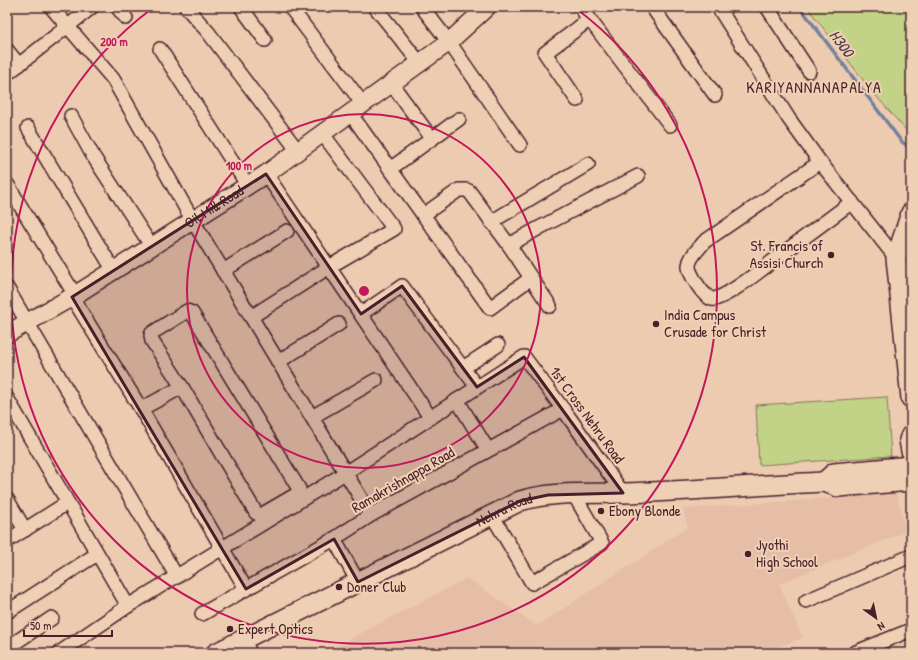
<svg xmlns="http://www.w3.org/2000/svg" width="918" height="660" font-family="'Patrick Hand',sans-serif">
  <rect width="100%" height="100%" fill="#edcbb0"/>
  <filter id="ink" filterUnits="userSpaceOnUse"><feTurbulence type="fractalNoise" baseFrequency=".025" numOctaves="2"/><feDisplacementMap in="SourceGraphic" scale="8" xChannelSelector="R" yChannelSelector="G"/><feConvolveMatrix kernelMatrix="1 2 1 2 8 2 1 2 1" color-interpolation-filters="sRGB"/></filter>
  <g filter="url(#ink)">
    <path fill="#e6bda6" d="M896 493 907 531 779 584 803 638 759 653H323L467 578 537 626 688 527 683 509Z"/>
    <g fill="#c2d287" stroke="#867859">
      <path d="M807 7H911V136L871 90Z"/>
      <path d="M887 397 891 456 759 465 756 405Z"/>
    </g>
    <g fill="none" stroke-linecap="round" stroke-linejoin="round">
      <path stroke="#70829c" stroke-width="3.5" d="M800 7 901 141 911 149"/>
      <defs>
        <g id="minor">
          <path d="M51 7 113 79 193 221 371 515"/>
          <path d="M117 7 126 18"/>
          <path d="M186 7 208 32 298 151"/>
          <path d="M241 7 265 40"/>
          <path d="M290 7 363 104"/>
          <path d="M375 7 419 62"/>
          <path d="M422 7 449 42 520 145"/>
          <path d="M580 7 670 125"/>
          <path d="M652 7 715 95"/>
          <path d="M718 7 789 119 820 162 896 258"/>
          <path d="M767 7 809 71"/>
          <path d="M160 49 248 186"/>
          <path d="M7 50 19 65"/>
          <path d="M7 74 92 7"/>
          <path d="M391 83 432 139"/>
          <path d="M577 100 545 53 590 19"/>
          <path d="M350 113 490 308 531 278"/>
          <path d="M71 116 93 156 152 247"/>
          <path d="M28 128 114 271"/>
          <path d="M820 162 704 242C699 249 690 256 689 265 688 273 706 302 715 299 731 294 754 275 769 264 796 243 824 223 852 202"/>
          <path d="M390 169 459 119"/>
          <path d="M266 174 430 417"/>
          <path d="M7 184 75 295"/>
          <path d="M423 215 459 190H466L469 191 509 245 550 306"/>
          <path d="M491 222 588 164"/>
          <path d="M509 245 539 228 638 176"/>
          <path d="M223 271 287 231"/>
          <path d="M7 288 177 577"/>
          <path d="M72 297 141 409 246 589"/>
          <path d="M187 311 192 313 299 489 297 494 261 515 256 513 182 387 152 341 151 335 152 333Z"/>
          <path d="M361 314 402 286 477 387"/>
          <path d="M251 317 329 267 394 229 322 133"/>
          <path d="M278 362 339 324"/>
          <path d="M463 368 498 345"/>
          <path d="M7 398 128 606"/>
          <path d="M457 400 488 450"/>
          <path d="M141 409 182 387"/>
          <path d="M312 417 376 380"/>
          <path d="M7 499 25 530"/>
          <path d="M492 515 532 583 602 543 573 493"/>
          <path d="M7 541 67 503"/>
          <path d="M358 582 334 539 371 515 563 409"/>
          <path d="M806 601 911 556"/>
          <path d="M7 612 97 554"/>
          <path d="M202 614 334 539"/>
          <path d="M244 640 250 653"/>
          <path d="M7 648 52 618"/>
          <path d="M59 653 128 606 345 473 524 357 563 409 623 493"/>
          <path d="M854 653 911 630"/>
        </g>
        <g id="tertiary">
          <path id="s1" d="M7 334 72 297 266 174 449 42 487 7"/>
        </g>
        <g id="secondary">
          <path d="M911 213 896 258 911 398"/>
          <path d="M911 435 909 440 911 451"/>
          <path d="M824 482 834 473 911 466"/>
          <path id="s2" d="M216 653 520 501C554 491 588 494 623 493 690 491 757 485 824 482L838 487 911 481"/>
        </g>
      </defs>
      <use href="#minor" stroke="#4a1f2b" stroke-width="16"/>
      <use href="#tertiary" stroke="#4a1f2b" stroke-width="20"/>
      <use href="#secondary" stroke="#4a1f2b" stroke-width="22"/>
      <use href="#minor" stroke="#eed1b4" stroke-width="13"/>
      <use href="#tertiary" stroke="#eed1b4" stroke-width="17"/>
      <use href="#secondary" stroke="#eed1b4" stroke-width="19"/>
    </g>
  </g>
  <path fill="#4a1f2b" fill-opacity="0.2" stroke="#4a1f2b" stroke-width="3" stroke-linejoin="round" d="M266 174 361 314 402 286 477 387 524 357 623 493 548 495 520 501 358 582 334 539 246 589 72 297Z"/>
  <g fill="none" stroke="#c2185b" stroke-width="2">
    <circle cx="364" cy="291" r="177"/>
    <path d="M574 7A353 353 0 1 1 154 7"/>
  </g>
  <g fill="#4a1f2b" stroke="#eed1b4" stroke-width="1.5">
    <circle cx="831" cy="255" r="4"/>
    <circle cx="656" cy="324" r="4"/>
    <circle cx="601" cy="511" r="4"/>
    <circle cx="748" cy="554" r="4"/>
    <circle cx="339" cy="587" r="4"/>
    <circle cx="230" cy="629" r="4"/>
  </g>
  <g text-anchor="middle" stroke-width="4" stroke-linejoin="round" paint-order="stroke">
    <g font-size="15" fill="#4a1f2b" stroke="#eed1b4">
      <text dy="5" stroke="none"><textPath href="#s1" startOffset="243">Oil Mill Road</textPath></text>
      <text transform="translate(587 415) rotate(54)" y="5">1st Cross Nehru Road</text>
      <text transform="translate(403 480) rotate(-30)" y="5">Ramakrishnappa Road</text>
      <text dy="5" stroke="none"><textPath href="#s2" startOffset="322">Nehru Road</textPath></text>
    </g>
    <g font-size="15" fill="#4a1f2b" stroke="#eed1b4" text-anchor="start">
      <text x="823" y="251" text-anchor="end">St. Francis of<tspan x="823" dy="17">Assisi Church</tspan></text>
      <text x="664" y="320">India Campus<tspan x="664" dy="17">Crusade for Christ</tspan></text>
      <text x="609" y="516">Ebony Blonde</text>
      <text x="756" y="550">Jyothi<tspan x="756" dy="17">High School</tspan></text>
      <text x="347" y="592">Doner Club</text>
      <text x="238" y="634">Expert Optics</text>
    </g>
    <g font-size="16" font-style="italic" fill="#533847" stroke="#eed1b4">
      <text transform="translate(842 43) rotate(53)" y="6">H300</text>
    </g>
    <g font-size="16" letter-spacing="1" fill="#4a1f2b" stroke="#eed1b4">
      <text x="814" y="93">KARIYANNANAPALYA</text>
    </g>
  </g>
  <circle cx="364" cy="291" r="6" fill="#c2185b" stroke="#eed1b4" stroke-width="2"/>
  <g font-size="12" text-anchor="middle" font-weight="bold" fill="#c2185b" stroke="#eed1b4" stroke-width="4" stroke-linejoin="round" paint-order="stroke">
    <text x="114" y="46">200 m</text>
    <text x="239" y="170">100 m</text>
  </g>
  <rect width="918" height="660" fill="none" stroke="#eed1b4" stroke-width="24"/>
  <rect x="12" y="12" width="894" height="636" fill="none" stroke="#4a1f2b" stroke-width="1.5" filter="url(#ink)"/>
  <g transform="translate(876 618) rotate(147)" stroke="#eed1b4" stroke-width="3" paint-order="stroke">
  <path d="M0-3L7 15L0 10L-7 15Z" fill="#4a1f2b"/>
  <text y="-6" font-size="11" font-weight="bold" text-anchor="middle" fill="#4a1f2b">N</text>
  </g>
  <path d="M24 630v6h88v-6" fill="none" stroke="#4a1f2b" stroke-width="2"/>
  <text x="30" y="630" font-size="12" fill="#4a1f2b" stroke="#eed1b4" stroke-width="3" paint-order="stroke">50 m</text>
</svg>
